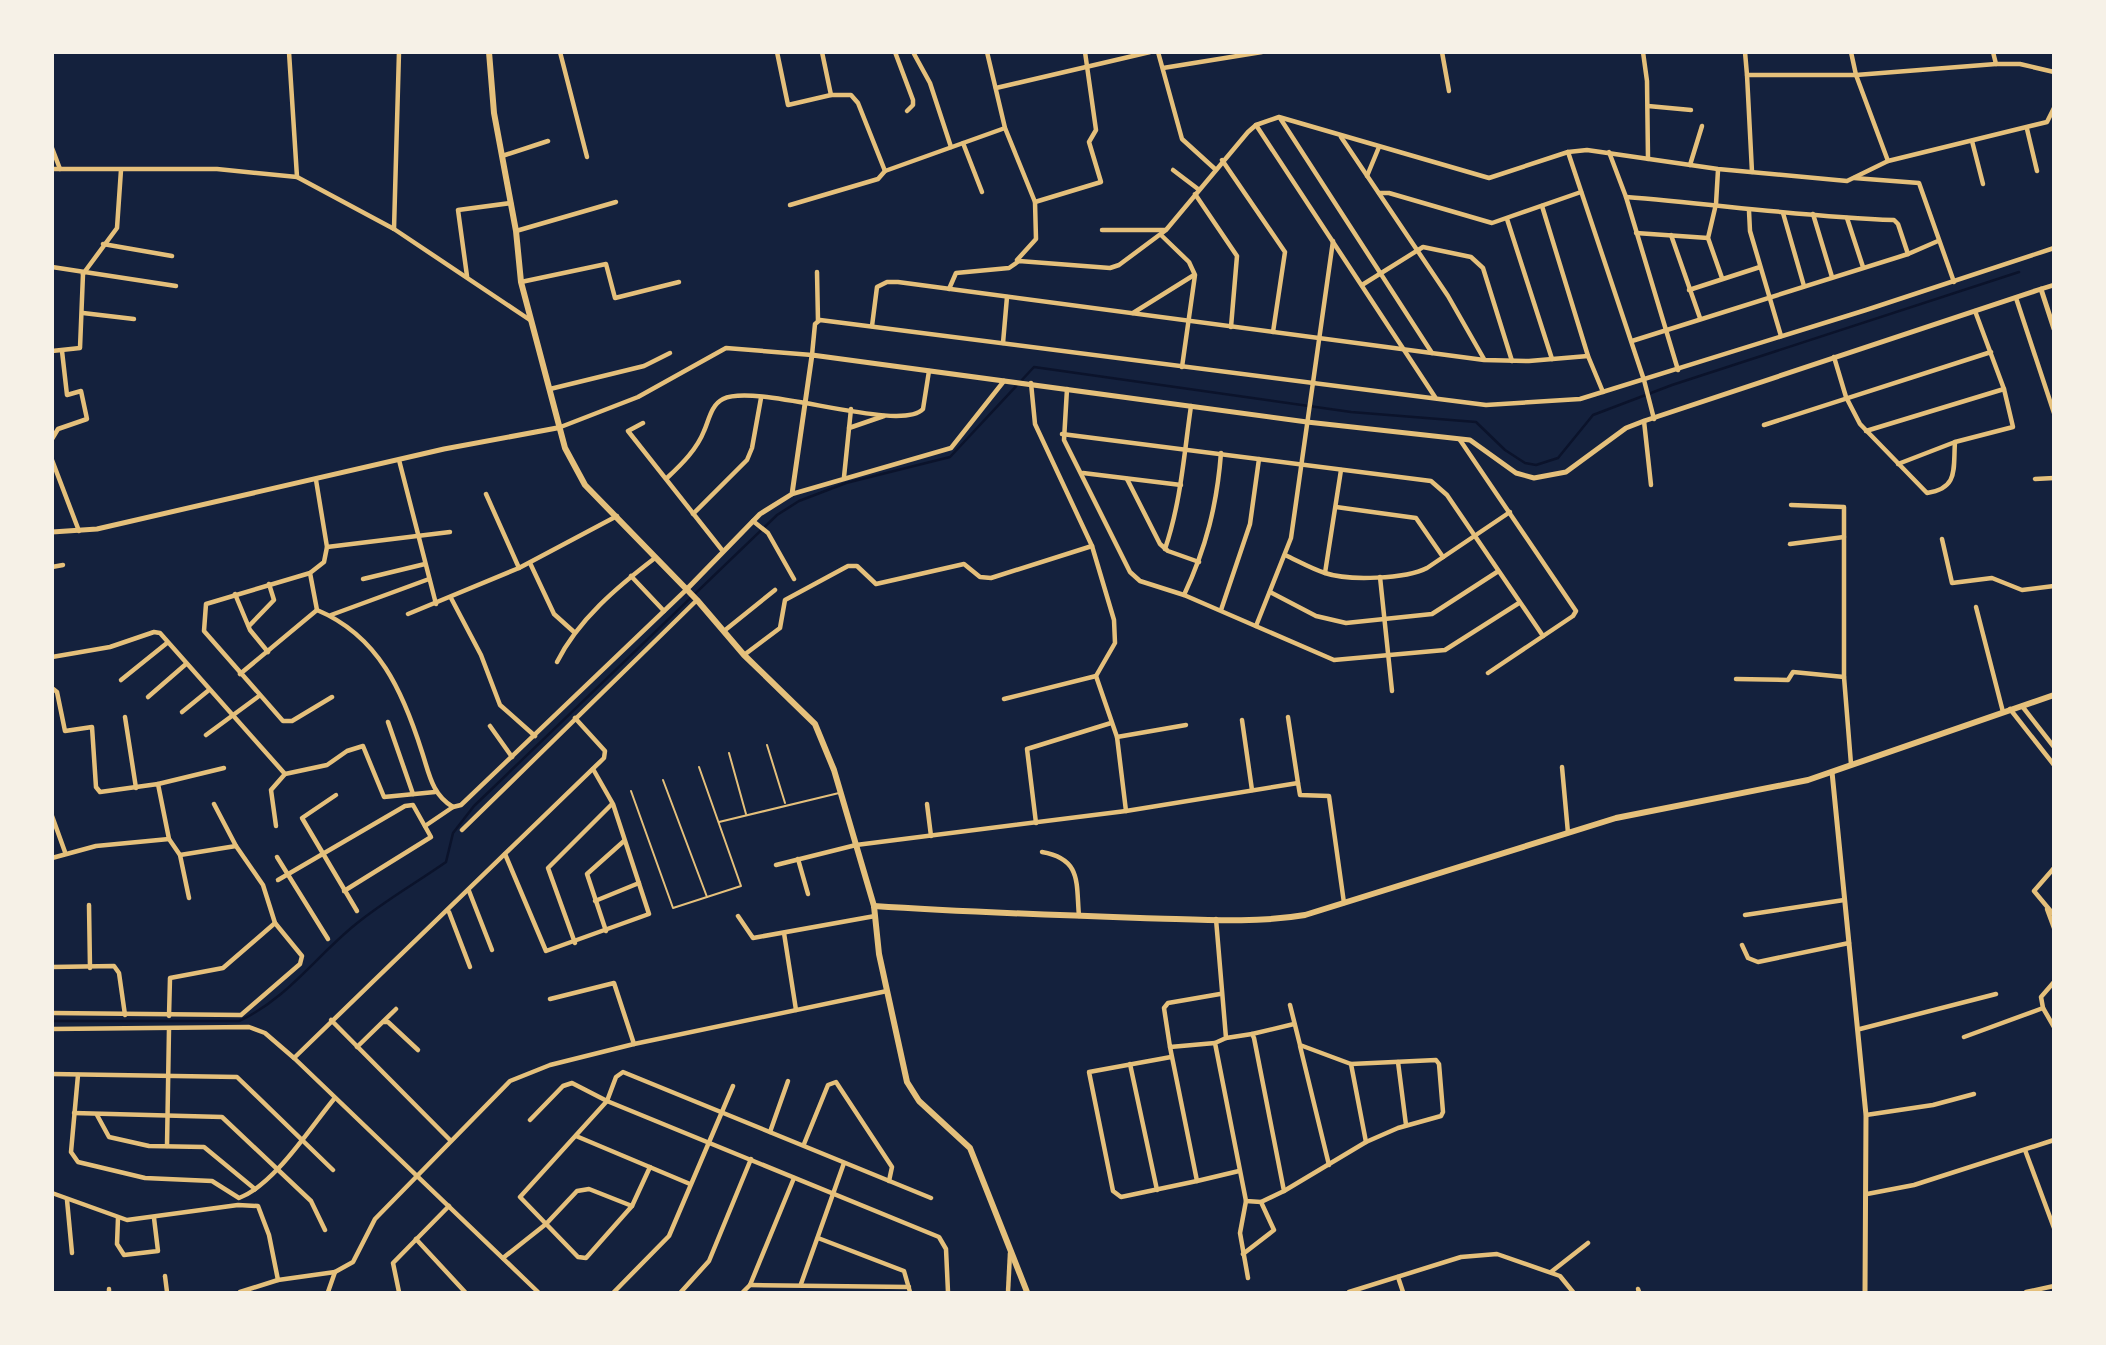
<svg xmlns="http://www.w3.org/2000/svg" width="2106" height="1345" font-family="Inter,sans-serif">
  <rect width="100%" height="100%" fill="#14213d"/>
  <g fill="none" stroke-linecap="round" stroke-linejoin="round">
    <path stroke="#0b132b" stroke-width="2.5" d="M52 1021H239C287 999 316 956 356 924 384 901 416 883 446 862L453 833 474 806 777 515 799 501 846 483 950 457 1034 367 1351 412 1476 422 1505 450 1525 463 1536 465 1558 458 1593 415 1672 385 2019 272"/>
    <g stroke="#e5c07b" stroke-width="2">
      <path d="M767 745 785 803"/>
      <path d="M729 753 746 814"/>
      <path d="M663 780 707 897"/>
      <path d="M631 791 673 908 741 886 699 767"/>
      <path d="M719 822 839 793"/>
    </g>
    <g stroke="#e5c07b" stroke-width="4.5">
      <path d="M289 52 297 177"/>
      <path d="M560 52 587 157"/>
      <path d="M777 52 788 105 831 95H851L858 103 885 171"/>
      <path d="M822 52 831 95"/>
      <path d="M895 52 913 100V105L907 111"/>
      <path d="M913 52 930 83 951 147"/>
      <path d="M987 52 1005 128 1035 202 1036 239 1017 260"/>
      <path d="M1158 52 1182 139 1215 169"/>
      <path d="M1442 52 1449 91"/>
      <path d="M1643 52 1647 81 1648 159"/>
      <path d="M1745 52 1747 75H1856L1996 64H2020L2054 72"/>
      <path d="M1851 52 1856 75 1888 161"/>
      <path d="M1993 52 1996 64"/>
      <path d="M52 53 53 52"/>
      <path d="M1163 68 1262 52"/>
      <path d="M1747 75 1752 172"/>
      <path d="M996 88 1150 52"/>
      <path d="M1648 106 1691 110"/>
      <path d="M1280 118 1432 353"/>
      <path d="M1256 125 1435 397"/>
      <path d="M2027 129 2037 171"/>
      <path d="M1341 137 1448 296 1484 359"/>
      <path d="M1972 141 1983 184"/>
      <path d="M963 143 982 192"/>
      <path d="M52 148 60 169"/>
      <path d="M1568 152 1644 380 1654 419"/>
      <path d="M1609 152 1626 197 1678 370"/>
      <path d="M502 156 548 141"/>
      <path d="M1222 160 1285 252 1273 332"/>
      <path d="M1690 165 1702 126"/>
      <path d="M52 169H217L297 177 394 229 530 320"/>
      <path d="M1173 170 1198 189"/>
      <path d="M1718 170 1716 204 1708 238 1722 278"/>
      <path d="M1367 176 1379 147"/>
      <path d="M1854 178 1919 183 1954 282"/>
      <path d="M1379 193H1389L1492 223 1581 192"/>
      <path d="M1195 194 1237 256 1231 327"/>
      <path d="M1626 197C1716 204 1804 217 1894 220L1898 224 1908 254"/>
      <path d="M1035 202 1101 182 1089 142 1096 130 1085 52"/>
      <path d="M790 205 878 179 885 171 1005 128"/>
      <path d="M1542 206 1588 356 1603 392"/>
      <path d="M1749 211 1750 231 1781 336"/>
      <path d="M1783 213 1804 286"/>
      <path d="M1813 214 1832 277"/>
      <path d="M1847 218 1863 267"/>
      <path d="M1507 219 1552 359"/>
      <path d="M394 229 399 52"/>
      <path d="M1102 230H1165"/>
      <path d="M516 231 616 202"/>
      <path d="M1636 233 1708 238"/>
      <path d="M1161 235 1189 262 1195 275 1182 367"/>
      <path d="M1671 235 1700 318"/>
      <path d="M103 244 172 256"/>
      <path d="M52 267 176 286"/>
      <path d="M817 272 818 321"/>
      <path d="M83 274 117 228 121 170"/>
      <path d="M467 276 458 210 511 203"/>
      <path d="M521 282 606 264 615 298 679 282"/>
      <path d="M1362 285 1423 247 1471 257 1483 268 1512 361"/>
      <path d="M949 289 956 273 1009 268 1019 261 1110 268 1119 265 1166 230 1248 132 1256 125 1279 117 1489 178 1568 152 1587 150 1718 169 1847 181 1888 161 2047 122 2054 108"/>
      <path d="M2041 289 2054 285"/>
      <path d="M1689 290 1760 267"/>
      <path d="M2016 298 2054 413"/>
      <path d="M83 313 134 319"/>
      <path d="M1133 313 1194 275"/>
      <path d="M872 326 877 287 887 282H898L1484 360 1529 361 1588 356"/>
      <path d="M1632 341 1908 254 1938 241"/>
      <path d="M1003 343 1007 297"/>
      <path d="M52 351 80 348 83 274"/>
      <path d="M1834 357 1846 397 1860 424 1927 493C1959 488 1953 469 1955 442"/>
      <path d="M1031 383 1035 424 1092 546 1114 620 1115 643 1096 676 1117 737 1126 811"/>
      <path d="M550 389 644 366 670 353"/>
      <path d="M1067 389 1064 440 1130 572 1140 581 1184 595 1334 660 1445 650 1519 603"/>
      <path d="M1644 421 1651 485"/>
      <path d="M643 423 628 431 722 550"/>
      <path d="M1764 425 1991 352"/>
      <path d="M558 428 638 397 726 348 812 355 815 324 820 320 1486 405 1580 399 1866 310 2054 248"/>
      <path d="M849 428 884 416"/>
      <path d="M1866 431 2004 389"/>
      <path d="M1062 434 1431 481 1447 495 1543 636"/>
      <path d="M52 439 58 429 87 419 81 391 67 395 62 351"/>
      <path d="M1460 440 1576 611 1573 616 1488 673"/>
      <path d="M52 460 79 531"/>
      <path d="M399 460 436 604"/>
      <path d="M1898 464 1955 442 2013 427 2004 389 1975 311"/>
      <path d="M1083 473 1181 485"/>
      <path d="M668 477C682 464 697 449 704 431 709 420 711 405 723 399 757 382 900 434 923 409L929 371"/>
      <path d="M844 477 851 409"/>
      <path d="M1127 479 1160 544 1168 551 1199 562"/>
      <path d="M2035 479 2054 478"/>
      <path d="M316 480 327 547 324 562 310 573 317 610C379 636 403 692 422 752 429 773 432 795 453 807L461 805 686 590"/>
      <path d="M486 494 519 568"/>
      <path d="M792 494 951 448 1004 381"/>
      <path d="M1791 505 1844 507V677L1851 764"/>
      <path d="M1336 507 1416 518 1443 557"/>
      <path d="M693 514 747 460 752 448 761 398"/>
      <path d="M753 521 768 533 794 579"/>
      <path d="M1942 539 1952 583 1992 578 2022 590 2054 586"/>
      <path d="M1790 544 1844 537"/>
      <path d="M327 547 450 532"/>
      <path d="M1165 549C1181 502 1184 454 1191 406"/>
      <path d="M1285 555C1298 561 1312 569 1325 573 1348 581 1406 579 1427 568L1510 512"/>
      <path d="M530 563 554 614 574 632"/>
      <path d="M52 567 63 565"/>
      <path d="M310 573 206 604 204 631 283 721H292L332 697"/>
      <path d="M1325 573 1341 470"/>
      <path d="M631 576 664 611"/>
      <path d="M1380 577 1392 691"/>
      <path d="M363 579 425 564"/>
      <path d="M1270 592 1316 616 1346 623 1432 614 1497 572"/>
      <path d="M235 594 250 630 268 652"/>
      <path d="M1184 595C1206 548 1217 505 1221 453"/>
      <path d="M451 598 481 655 500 705 535 736"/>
      <path d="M1976 607 2003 712"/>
      <path d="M1221 610 1250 524 1259 459"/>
      <path d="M408 614 519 568 617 516"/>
      <path d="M331 615 429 579"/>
      <path d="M249 626 274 600 269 584"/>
      <path d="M1256 626 1291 538 1333 241"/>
      <path d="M724 631 775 590"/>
      <path d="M744 655 780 628 785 600 848 566H857L876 584 964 564 980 577 991 578 1092 546"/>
      <path d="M52 657 110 647 154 632 160 633 285 774 327 765 347 751 363 746 384 797 435 792"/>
      <path d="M557 662C578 620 617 587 655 558"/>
      <path d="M240 674 317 610"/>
      <path d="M1736 679 1788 680 1793 672 1844 677"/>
      <path d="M121 680 167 643"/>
      <path d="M52 688 57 692 65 731 92 727 96 787 100 792 158 784 169 839 180 855 189 898"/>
      <path d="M148 697 186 664"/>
      <path d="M1004 699 1096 676"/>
      <path d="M2022 706 2054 747"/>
      <path d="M2010 709 2054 765"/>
      <path d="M182 712 209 690"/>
      <path d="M125 717 136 788"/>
      <path d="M1288 717 1298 783"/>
      <path d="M1242 720 1252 790"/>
      <path d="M388 722 413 794"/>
      <path d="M490 726 512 757"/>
      <path d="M206 735 259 696"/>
      <path d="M1117 737 1186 725"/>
      <path d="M1562 767 1568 833"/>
      <path d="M158 784 224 768"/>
      <path d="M336 795 302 818 357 911"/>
      <path d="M927 804 931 836"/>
      <path d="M52 816 65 852"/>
      <path d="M1036 823 1027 749 1111 723"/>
      <path d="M276 826 271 790 285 774"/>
      <path d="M425 826 453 807"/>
      <path d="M462 830 697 600"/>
      <path d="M1042 852C1082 859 1076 883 1079 916"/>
      <path d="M505 854 546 951 649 914 613 804 593 769"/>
      <path d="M180 855 236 846"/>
      <path d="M277 857 328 939"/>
      <path d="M52 858 96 846 169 839"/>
      <path d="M798 859 808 894"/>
      <path d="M776 865 856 845 1126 811 1298 783 1300 795 1329 796 1344 903"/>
      <path d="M2054 868 2034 891 2054 915"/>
      <path d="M278 880 405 806 413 805 431 837 344 891"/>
      <path d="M469 891 492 950"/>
      <path d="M595 901 639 883"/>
      <path d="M89 905 90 968"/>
      <path d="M2047 909 2054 928"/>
      <path d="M449 912 470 967"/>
      <path d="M1745 915 1844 900"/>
      <path d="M738 916 753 938 875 916"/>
      <path d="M1216 919 1226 1038 1215 1043 1246 1201 1261 1202 1274 1230 1243 1254"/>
      <path d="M606 931 587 874 624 841"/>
      <path d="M784 933 796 1010"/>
      <path d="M575 943 548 868 612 804"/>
      <path d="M1742 945 1748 958 1758 962 1849 943"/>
      <path d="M52 967 114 966 119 973 125 1015"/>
      <path d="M2054 982 2041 997 2043 1008 2054 1027"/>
      <path d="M550 999 614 983 634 1044"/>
      <path d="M52 1013 241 1015 300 964 302 956 275 923 263 885 236 846 214 804"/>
      <path d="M169 1016 170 978 223 968 275 923"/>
      <path d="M331 1020 450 1140"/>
      <path d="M384 1022H388L418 1050"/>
      <path d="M52 1029 249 1027 265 1033 294 1058 538 1292"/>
      <path d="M1860 1029 1996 994"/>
      <path d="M1252 1034 1294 1024"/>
      <path d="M1964 1037 2043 1008"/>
      <path d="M1226 1038 1252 1034 1254 1038 1284 1191 1261 1202"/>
      <path d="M1215 1043 1170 1047 1164 1008 1168 1003 1220 994"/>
      <path d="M1300 1046 1329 1165"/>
      <path d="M357 1047 396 1009"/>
      <path d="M1170 1047 1197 1181 1239 1171"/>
      <path d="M1171 1057 1089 1072 1113 1191 1121 1197 1197 1181"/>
      <path d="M294 1058 604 758 605 751 575 718"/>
      <path d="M1398 1062 1406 1125"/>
      <path d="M1130 1064 1157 1190"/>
      <path d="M1351 1064 1366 1142"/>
      <path d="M52 1074 237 1077 333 1170"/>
      <path d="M78 1075 71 1152 78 1162 145 1178 212 1181 239 1198C274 1185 310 1128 334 1099"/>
      <path d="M74 1113 222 1117 311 1201 325 1230"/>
      <path d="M97 1115 109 1137 149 1146 204 1147 255 1189"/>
      <path d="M1866 1115 1933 1105 1974 1094"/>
      <path d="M530 1120 563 1086 572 1083 607 1101 939 1237 946 1249 948 1292"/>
      <path d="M770 1132 788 1081"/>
      <path d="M576 1136 690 1184"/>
      <path d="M804 1144 828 1085 836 1082 892 1167 889 1181"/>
      <path d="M167 1146 169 1029"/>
      <path d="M2025 1150 2054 1228"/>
      <path d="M650 1167 632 1206 586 1258 578 1257 520 1197 607 1101 616 1077 623 1072 931 1198"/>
      <path d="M1284 1191 1366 1142 1398 1128 1441 1116 1443 1112 1439 1064 1436 1060 1351 1064 1300 1045 1290 1005"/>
      <path d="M52 1193 127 1220 238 1205 258 1206 269 1235 278 1280"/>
      <path d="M1867 1194 1914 1185 2054 1140"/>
      <path d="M67 1200 72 1253"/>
      <path d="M1246 1201 1240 1233 1248 1278"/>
      <path d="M118 1218 117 1244 124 1255 158 1251 154 1218"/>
      <path d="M818 1238 904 1271 910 1292"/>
      <path d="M416 1239 465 1292"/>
      <path d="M503 1258 546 1224 577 1191 589 1189 632 1206"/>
      <path d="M1551 1272 1588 1243"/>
      <path d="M165 1276 167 1292"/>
      <path d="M1398 1277 1403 1292"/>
      <path d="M801 1284 844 1163"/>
      <path d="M750 1285 909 1287"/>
      <path d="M109 1289V1292"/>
      <path d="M1638 1289 1639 1292"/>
      <path d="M240 1292 278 1280 335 1272"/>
      <path d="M328 1292 335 1272 353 1262 375 1219 510 1081 550 1065 634 1044 887 991"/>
      <path d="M399 1292 393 1263 449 1206"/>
      <path d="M614 1292 669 1236 733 1086"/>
      <path d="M681 1292 709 1261 751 1159"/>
      <path d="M743 1292 750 1285 794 1178"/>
      <path d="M1008 1292 1010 1253"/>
      <path d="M1349 1292 1461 1257 1497 1254 1560 1276 1573 1292"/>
      <path d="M2026 1292 2054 1286"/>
    </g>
    <g stroke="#e5c07b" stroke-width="5">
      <path d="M52 532 97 529 444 449 557 428"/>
      <path d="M686 590 760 514 792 494 812 355 1307 422 1470 440 1516 473 1534 478 1566 472 1626 428 1644 421 2041 289 2054 329"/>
      <path d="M1832 772 1866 1115 1865 1292"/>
    </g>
    <g stroke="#e5c07b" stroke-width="6">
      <path d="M489 52 494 113 516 231 521 282 565 448 585 485 697 600 744 655 815 724 834 770 874 906 879 954 907 1082 919 1101 970 1148 1027 1292"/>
      <path d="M874 906C963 912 1051 915 1140 918 1194 919 1252 924 1305 915L1616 818 1808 780 2054 695"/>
    </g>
  </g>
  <rect width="2106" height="1345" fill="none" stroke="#f6f1e7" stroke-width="108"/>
</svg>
